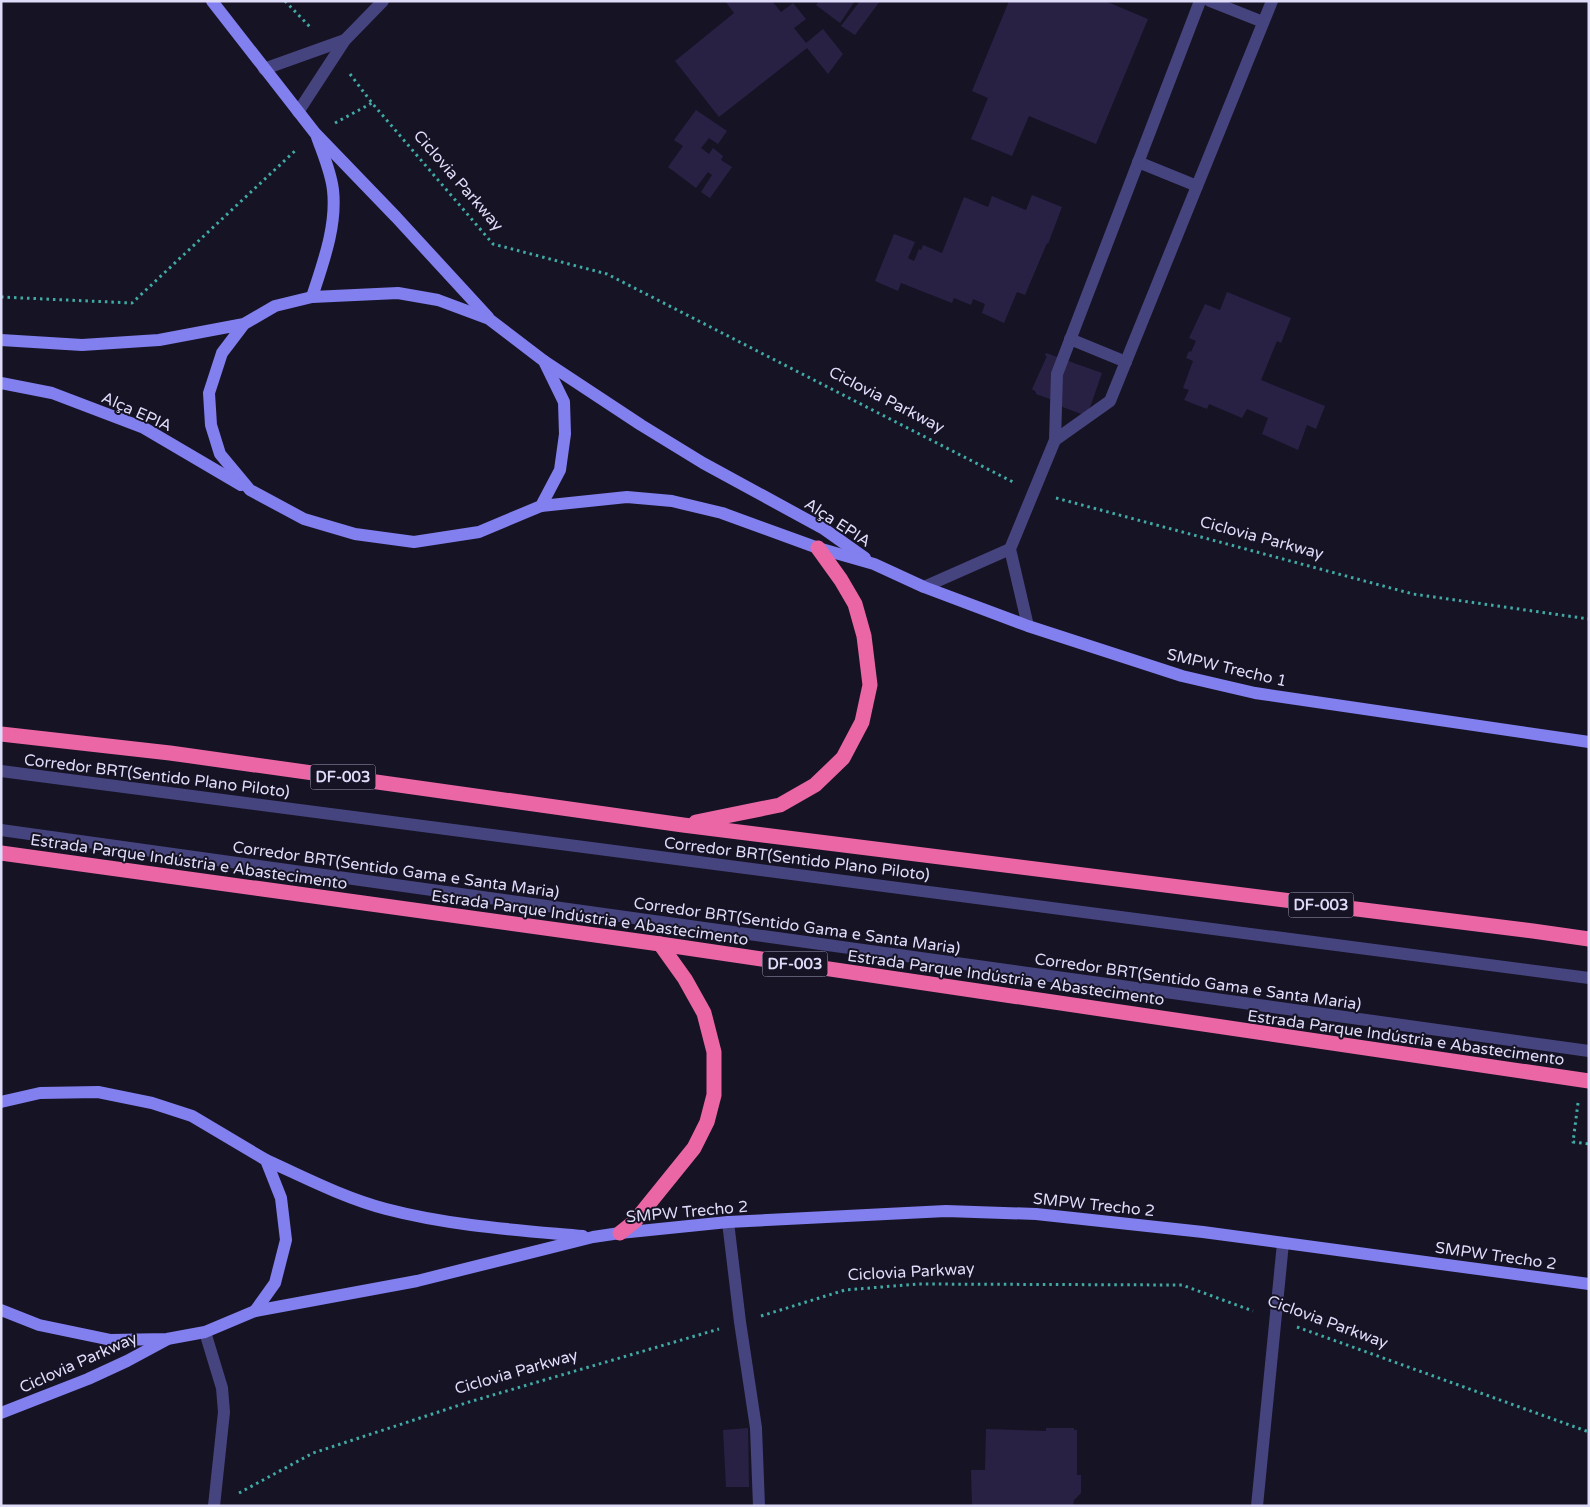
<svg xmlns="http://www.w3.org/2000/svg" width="1590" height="1507" font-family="'Varela Round',sans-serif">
  <rect width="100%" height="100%" fill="#161325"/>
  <g fill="#282144">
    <path d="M725 1H772L781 12 793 3 806 19 794 28 806 43 823 29 843 54 828 74 807 48 719 117 675 61 734 13Z"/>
    <path d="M819 1H855L840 23 816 5Z"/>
    <path d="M860 1H880L855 35 841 26Z"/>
    <path d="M1009 1H1105L1148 19 1096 144 1029 116 1012 156 971 139 988 98 972 91Z"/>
    <path d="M696 110 727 131 718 144 709 138 701 148 709 154 713 148 723 156 721 160 732 167 710 198 701 192 712 175 708 172 696 188 668 167 683 146 674 140Z"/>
    <path d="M1032 195 1062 207 1048 244 1047 243 1025 295 1017 292 1004 323 982 313 985 304 973 299 971 305 954 298 952 303 901 283 898 291 875 281 894 234 915 242 908 258 914 261 919 249 921 250 923 245 942 253 964 197 988 207 992 196 1026 210Z"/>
    <path d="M1227 292 1291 318 1281 343 1277 341 1261 380 1325 406 1316 429 1307 425 1298 450 1262 434 1268 418 1247 409 1242 418 1209 404 1207 409 1184 400 1189 390 1183 388 1193 361 1186 358 1189 351 1191 352 1196 341 1189 338 1205 304 1220 310Z"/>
    <path d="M1046 353 1102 373 1087 416 1057 405 1058 402 1036 394V392L1032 389 1047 356H1045Z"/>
    <path d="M748 1428 749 1487H726L723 1430Z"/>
    <path d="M1046 1428H1074V1430H1077V1475H1081V1493L1074 1500 1073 1506H972L971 1470H985L986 1429 1046 1431Z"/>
  </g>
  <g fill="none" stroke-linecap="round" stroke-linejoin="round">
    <g stroke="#40aaa4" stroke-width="3" stroke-dasharray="2.5 4" stroke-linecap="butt">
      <path d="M285 1 311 28"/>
      <path d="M350 74 372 103 493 244 607 274 1013 482"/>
      <path d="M335 123 372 103"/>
      <path d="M1 297 132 303 297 149"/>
      <path d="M1056 498 1413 594 1589 619"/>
      <path d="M1578 1103 1573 1142 1589 1144"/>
      <path d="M761 1316 845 1290 918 1284 1182 1285 1253 1311"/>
      <path d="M1297 1327 1589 1432"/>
      <path d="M239 1493 313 1453 469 1402 719 1329"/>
    </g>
    <g stroke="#46447e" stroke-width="12">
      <path d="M1 771 1589 978"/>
      <path d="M1 830 1589 1051"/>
      <path d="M205 1332 222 1388 224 1412 214 1506"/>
    </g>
    <g stroke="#46447e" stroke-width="12">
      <path d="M1210 1 1263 22"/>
      <path d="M264 69 345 40"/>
      <path d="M298 112 345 40 383 1"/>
      <path d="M1138 162 1197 186"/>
      <path d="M1070 339 1126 362"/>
      <path d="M1055 440 1110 401 1272 1"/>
      <path d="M924 587 1010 549"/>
      <path d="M1028 626 1010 549 1055 440 1057 374 1200 1"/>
      <path d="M728 1222 740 1322 756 1428 759 1506"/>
      <path d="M1257 1506 1283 1243"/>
    </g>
    <g stroke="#827fee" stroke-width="12">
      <path d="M212 1 315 133 396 217 488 317"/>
      <path d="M312 297C323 263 337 226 333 190 331 172 323 154 317 137"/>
      <path d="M1 340 82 345 159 340 244 324 275 306 312 297 398 293 438 300 489 319 544 361 564 402 565 434 560 470 541 506 479 532 414 542 355 534 304 519 250 490 220 454 211 425 209 393 222 353 244 324"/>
      <path d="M544 361 641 425 703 463 824 529 865 558"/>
      <path d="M1 383 52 393 144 428 241 485"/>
      <path d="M541 506 627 497 672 501 722 513 818 548 874 564 924 587 1028 626 1182 676 1255 693 1589 742"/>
      <path d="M1 1102 40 1093 98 1092 152 1103 192 1116 266 1160 281 1198 286 1240 275 1283 255 1311 205 1332 167 1339 111 1340 39 1325 1 1310"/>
      <path d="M266 1160C306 1178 344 1198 386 1209 451 1226 517 1230 583 1236"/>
      <path d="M255 1311 417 1281 593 1237 620 1233 728 1222 946 1211 1036 1214 1203 1232 1589 1284"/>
      <path d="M1 1413 88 1379 127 1361 166 1340"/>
    </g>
    <g stroke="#eb66a5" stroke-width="15">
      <path d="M1 734 170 753 683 825 1533 931 1589 939"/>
      <path d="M696 822 780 805 815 785 843 758 862 722 870 685 864 636 855 604 841 580 818 548"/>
      <path d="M1 853 660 944 1589 1081"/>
      <path d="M620 1233 635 1221 694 1148 707 1122 714 1095V1052L704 1013 685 979 660 944"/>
    </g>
  </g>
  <g text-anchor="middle" stroke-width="4" stroke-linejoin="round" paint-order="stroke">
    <g fill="#161325" stroke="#a3a0ba" stroke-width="1">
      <rect x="310.5" y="764.5" width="65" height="25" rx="4"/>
      <rect x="1288.5" y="892.5" width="65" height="25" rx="4"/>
      <rect x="762.5" y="951.5" width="65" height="25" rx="4"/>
    </g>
    <g font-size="15" font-weight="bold" fill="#dfdcfa">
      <text x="343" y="782">DF-003</text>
      <text x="1321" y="910">DF-003</text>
      <text x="795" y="969">DF-003</text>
    </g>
    <g font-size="16" fill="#dfdcfa" stroke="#161325">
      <text transform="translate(459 180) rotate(49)" y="6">Ciclovia Parkway</text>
      <text transform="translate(887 399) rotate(27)" y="6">Ciclovia Parkway</text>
      <text transform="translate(137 411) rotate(24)" y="6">Alça EPIA</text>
      <text transform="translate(838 522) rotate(33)" y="6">Alça EPIA</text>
      <text transform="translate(1262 537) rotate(15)" y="6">Ciclovia Parkway</text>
      <text transform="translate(1227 667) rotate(13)" y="6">SMPW Trecho 1</text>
      <text transform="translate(157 775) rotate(7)" y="6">Corredor BRT(Sentido Plano Piloto)</text>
      <text transform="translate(797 858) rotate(7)" y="6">Corredor BRT(Sentido Plano Piloto)</text>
      <text transform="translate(189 861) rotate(8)" y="6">Estrada Parque Indústria e Abastecimento</text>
      <text transform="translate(396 869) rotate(8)" y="6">Corredor BRT(Sentido Gama e Santa Maria)</text>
      <text transform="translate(590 917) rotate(8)" y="6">Estrada Parque Indústria e Abastecimento</text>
      <text transform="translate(797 925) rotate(8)" y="6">Corredor BRT(Sentido Gama e Santa Maria)</text>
      <text transform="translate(1006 977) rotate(8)" y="6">Estrada Parque Indústria e Abastecimento</text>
      <text transform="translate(1198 981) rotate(8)" y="6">Corredor BRT(Sentido Gama e Santa Maria)</text>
      <text transform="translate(1406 1037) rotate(8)" y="6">Estrada Parque Indústria e Abastecimento</text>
      <text transform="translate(1094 1204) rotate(6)" y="6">SMPW Trecho 2</text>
      <text transform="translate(687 1211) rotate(-5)" y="6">SMPW Trecho 2</text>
      <text transform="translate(1496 1255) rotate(8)" y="6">SMPW Trecho 2</text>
      <text transform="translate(911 1271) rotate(-3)" y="6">Ciclovia Parkway</text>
      <text transform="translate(1328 1321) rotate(20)" y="6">Ciclovia Parkway</text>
      <text transform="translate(78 1362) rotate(-24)" y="6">Ciclovia Parkway</text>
      <text transform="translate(516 1371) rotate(-16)" y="6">Ciclovia Parkway</text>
    </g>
  </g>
  <rect width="1590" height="1507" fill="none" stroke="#dfdcfa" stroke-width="5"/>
</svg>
